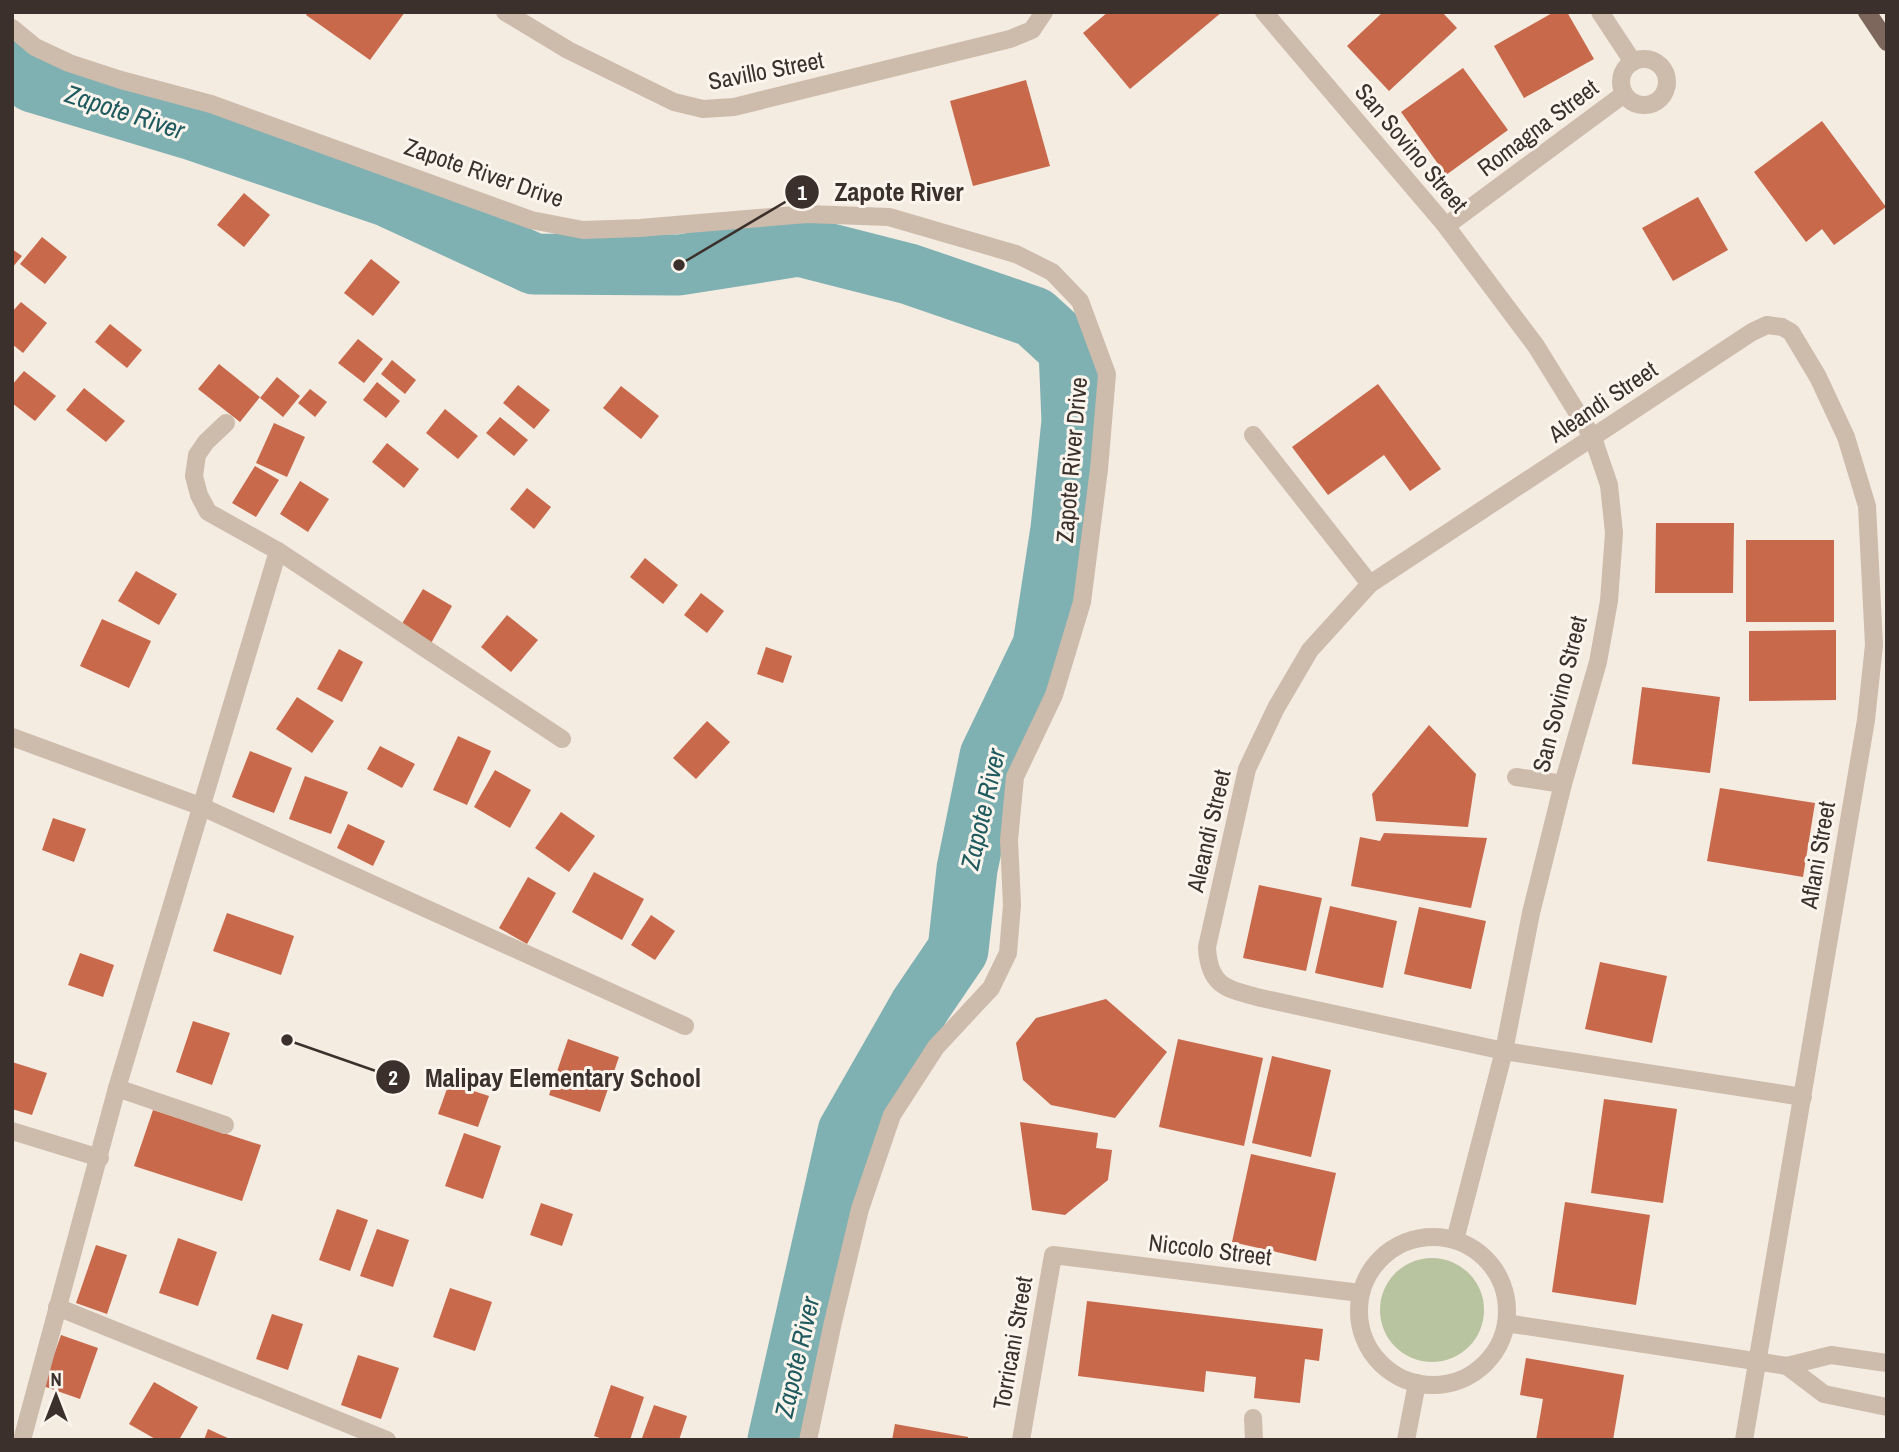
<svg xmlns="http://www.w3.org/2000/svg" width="1899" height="1452" font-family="'Archivo Narrow',sans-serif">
  <rect width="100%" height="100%" fill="#f4ebe1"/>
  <circle fill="#b8c4a0" cx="1432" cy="1310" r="52"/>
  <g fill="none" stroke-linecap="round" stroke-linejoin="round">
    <path stroke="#7fb0b2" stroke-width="61" d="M12 61 33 82 190 129 389 197 534 264 679 265 799 246 909 274 1034 317 1069 349 1072 421 1061 529 1043 646 990 756 967 869 958 950 920 1006 848 1132 778 1440"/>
  </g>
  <g fill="#c8694b">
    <path d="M308 12H405L370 60 306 15Z"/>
    <path d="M1108 12H1222L1130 89 1083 33Z"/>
    <path d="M1383 12H1442L1457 28 1389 91 1347 46Z"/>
    <path d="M1554 12H1567L1594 59 1524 98 1494 46Z"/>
    <path d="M1463 68 1508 130 1446 175 1401 112Z"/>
    <path d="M1026 80 1050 166 973 186 950 101Z"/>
    <path d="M1822 121 1886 207 1834 245 1822 229 1806 242 1754 172Z"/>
    <path d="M244 193 270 215 244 247 217 225Z"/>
    <path d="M1698 197 1728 250 1673 281 1642 228Z"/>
    <path d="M42 237 67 257 45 284 20 264Z"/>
    <path d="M12 249 22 256 12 268Z"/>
    <path d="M371 259 400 282 373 316 344 293Z"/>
    <path d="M21 302 47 323 23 353 12 344V312Z"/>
    <path d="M110 324 142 350 127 368 95 342Z"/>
    <path d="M358 339 383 359 364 383 338 363Z"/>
    <path d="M392 360 416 380 405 394 381 374Z"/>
    <path d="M219 364 260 397 240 422 198 389Z"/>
    <path d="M24 371 56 396 35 421 12 403V385Z"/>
    <path d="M277 377 300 396 283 417 260 398Z"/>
    <path d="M377 382 400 401 386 418 363 400Z"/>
    <path d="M1378 384 1441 469 1410 491 1384 455 1328 495 1292 447Z"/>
    <path d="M518 385 550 410 534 429 503 403Z"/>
    <path d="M621 386 659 416 641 439 603 408Z"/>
    <path d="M84 388 125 421 106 442 66 410Z"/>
    <path d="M310 389 327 402 315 417 298 403Z"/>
    <path d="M445 409 478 436 458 459 426 433Z"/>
    <path d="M500 417 528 440 514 456 486 433Z"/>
    <path d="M274 423 305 437 287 477 256 463Z"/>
    <path d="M387 443 419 469 404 488 372 462Z"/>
    <path d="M255 466 279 480 256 517 232 503Z"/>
    <path d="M300 481 329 499 308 532 280 514Z"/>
    <path d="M527 488 551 507 534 529 510 509Z"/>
    <path d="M1656 523H1734L1733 593H1655Z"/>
    <rect x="1746" y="540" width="88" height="82"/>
    <path d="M645 558 678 585 663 604 630 577Z"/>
    <path d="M136 571 177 594 159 625 118 601Z"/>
    <path d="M423 589 452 606 430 645 400 627Z"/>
    <path d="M701 593 724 611 707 633 684 615Z"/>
    <path d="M507 615 538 640 511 672 481 647Z"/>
    <path d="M102 619 151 641 129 688 80 666Z"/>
    <path d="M1836 630V700L1749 701V631Z"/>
    <path d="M766 647 792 656 783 683 757 674Z"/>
    <path d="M339 649 363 662 342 702 317 689Z"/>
    <path d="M1642 687 1720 697 1710 773 1632 764Z"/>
    <path d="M297 697 334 721 312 753 276 729Z"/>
    <path d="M707 721 730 742 696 779 673 758Z"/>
    <path d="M1429 725 1476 774 1468 827 1376 821 1372 794Z"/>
    <path d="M458 736 491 751 467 805 433 790Z"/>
    <path d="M380 746 415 764 402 788 367 769Z"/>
    <path d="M250 751 292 768 274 813 232 797Z"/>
    <path d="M495 770 531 790 510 828 474 807Z"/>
    <path d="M305 776 348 792 331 834 289 819Z"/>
    <path d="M1720 788 1815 803 1803 877 1707 861Z"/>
    <path d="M561 812 595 836 569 872 535 848Z"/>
    <path d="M53 818 86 829 74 862 42 850Z"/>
    <path d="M348 824 385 841 373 866 337 848Z"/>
    <path d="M1384 833 1487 838 1471 908 1351 886 1360 837 1380 841Z"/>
    <path d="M594 872 644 899 622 940 572 912Z"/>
    <path d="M528 877 556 893 527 944 499 928Z"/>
    <path d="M1259 885 1322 898 1306 971 1243 958Z"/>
    <path d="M1330 906 1397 921 1383 988 1315 973Z"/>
    <path d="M1419 907 1486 921 1471 989 1404 974Z"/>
    <path d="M227 913 294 936 281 975 213 951Z"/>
    <path d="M651 915 675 931 655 960 631 945Z"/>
    <path d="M80 953 114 965 103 997 68 985Z"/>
    <path d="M1600 962 1667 976 1652 1043 1585 1029Z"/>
    <path d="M1106 999 1167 1052 1115 1118 1051 1105 1023 1080 1016 1043 1036 1018Z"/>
    <path d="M193 1021 230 1033 212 1085 176 1072Z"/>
    <path d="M568 1039 619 1057 600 1112 549 1095Z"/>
    <path d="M1178 1039 1263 1058 1244 1146 1159 1127Z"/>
    <path d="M1272 1056 1331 1070 1311 1157 1252 1143Z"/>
    <path d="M12 1062 47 1073 32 1115 12 1109Z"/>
    <path d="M449 1083 489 1096 478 1127 438 1114Z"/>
    <path d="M1604 1099 1677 1109 1663 1203 1591 1193Z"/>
    <path d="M153 1110 261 1145 242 1201 134 1166Z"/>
    <path d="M1020 1122 1098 1133 1096 1148 1112 1150 1108 1180 1065 1215 1032 1210Z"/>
    <path d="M464 1133 501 1146 483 1199 445 1186Z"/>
    <path d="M1251 1154 1336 1173 1316 1261 1232 1242Z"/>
    <path d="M1565 1202 1650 1215 1636 1305 1552 1292Z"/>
    <path d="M541 1203 573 1214 562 1246 530 1235Z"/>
    <path d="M337 1209 368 1220 350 1271 319 1260Z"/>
    <path d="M377 1229 409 1240 393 1287 360 1276Z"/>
    <path d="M178 1238 217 1252 198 1306 159 1293Z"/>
    <path d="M96 1245 127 1255 107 1314 76 1303Z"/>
    <path d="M450 1288 492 1302 475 1351 433 1337Z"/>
    <path d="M1087 1301 1323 1329 1319 1361 1305 1359 1300 1403 1254 1398 1256 1377 1206 1371 1204 1392 1078 1376Z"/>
    <path d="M272 1314 303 1324 288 1370 256 1359Z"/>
    <path d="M61 1335 98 1348 80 1399 43 1386Z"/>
    <path d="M358 1355 399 1368 381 1419 341 1405Z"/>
    <path d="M1526 1358 1624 1375 1613 1440H1536L1543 1399 1520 1395Z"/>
    <path d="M154 1382 198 1407 179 1440H157L129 1424Z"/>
    <path d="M611 1385 644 1397 630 1440H606L594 1436Z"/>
    <path d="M654 1405 687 1416 679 1440 642 1438Z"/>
    <path d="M895 1424 968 1437V1440H892Z"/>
    <path d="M208 1429 232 1440H204Z"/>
  </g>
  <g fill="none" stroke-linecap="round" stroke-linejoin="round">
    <g stroke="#cdbbac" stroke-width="18">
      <path d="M505 12 568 50 674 102 703 109 734 107 1010 39 1032 30 1044 12"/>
      <path d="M1264 12 1446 226 1536 346 1593 438 1609 485 1614 533 1609 601 1598 662 1563 784 1531 913 1504 1051 1455 1240"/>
      <path d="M1600 12 1633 62"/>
      <path d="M12 28 35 47 69 63 121 80 211 104 531 220 583 230 640 228 807 214 889 217 1016 254 1052 272 1080 301 1107 374 1099 469 1082 602 1054 695 1015 777 1009 840 1012 905 1008 953 991 988 936 1047 892 1115 860 1209 833 1322 808 1440"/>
      <circle cx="1644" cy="82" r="23"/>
      <path d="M1446 226 1624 94"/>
      <path d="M226 423 206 442 197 455 194 476 199 495 208 512 278 551 562 739"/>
      <path d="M1253 435 1370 584"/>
      <path d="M12 737 200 806 685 1026"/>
      <path d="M1516 777 1563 784"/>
      <path d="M117 1088 225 1125"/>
      <path d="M12 1131 100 1158"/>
      <circle cx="1433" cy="1311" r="74"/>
      <path d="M57 1307 387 1440"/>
      <path d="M1506 1323 1787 1366 1831 1355 1887 1363"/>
      <path d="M1787 1366 1824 1394 1887 1407"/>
      <path d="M1253 1418 1254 1440"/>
      <path d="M22 1440 117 1088 278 551"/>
      <path d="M1021 1440 1053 1255 1360 1293"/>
      <path d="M1406 1440 1417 1383"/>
      <path d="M1744 1440 1866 720 1874 645 1867 506 1846 437 1818 377 1791 332 1782 327 1767 325 1752 332 1370 584 1310 650 1276 708 1247 769 1207 947C1209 987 1227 989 1261 998L1504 1051 1803 1097"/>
    </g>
    <path stroke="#7d675c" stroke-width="18" d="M1867 12 1887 42"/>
  </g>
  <g text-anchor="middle" stroke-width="6" stroke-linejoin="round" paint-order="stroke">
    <g font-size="24" fill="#3b302b" stroke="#fbf5ee">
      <text transform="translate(766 71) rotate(-11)" y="8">Savillo Street</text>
      <text transform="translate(1538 128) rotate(-37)" y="8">Romagna Street</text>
      <text transform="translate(1411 148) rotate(50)" y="8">San Sovino Street</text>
      <text transform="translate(484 173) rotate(19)" y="8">Zapote River Drive</text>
      <text transform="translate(1603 402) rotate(-34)" y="8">Aleandi Street</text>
      <text transform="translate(1072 460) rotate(-85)" y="8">Zapote River Drive</text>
      <text transform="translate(1560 694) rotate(-76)" y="8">San Sovino Street</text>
      <text transform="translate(1209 831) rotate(-77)" y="8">Aleandi Street</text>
      <text transform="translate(1818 855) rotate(-80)" y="8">Aflani Street</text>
      <text transform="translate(1210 1250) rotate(7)" y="8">Niccolo Street</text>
      <text transform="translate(1013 1343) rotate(-80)" y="8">Torricani Street</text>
    </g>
    <g font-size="26" font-style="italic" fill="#1f5a5e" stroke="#fbf5ee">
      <text transform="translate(125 112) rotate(18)" y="9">Zapote River</text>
      <text transform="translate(983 809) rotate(-77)" y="9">Zapote River</text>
      <text transform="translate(797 1357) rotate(-77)" y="9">Zapote River</text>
    </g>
  </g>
  <path fill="none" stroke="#3b302b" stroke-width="2.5" d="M679 265L802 192M287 1040L393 1077"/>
  <g fill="#3b302b" stroke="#fbf5ee" stroke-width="2.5">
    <circle cx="679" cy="265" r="7"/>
    <circle cx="287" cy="1040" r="7"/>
    <circle cx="802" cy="192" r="18"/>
    <circle cx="393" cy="1077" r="18"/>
  </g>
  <g font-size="21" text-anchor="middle" font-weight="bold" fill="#fff">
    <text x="802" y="200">1</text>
    <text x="393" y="1085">2</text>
  </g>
  <g font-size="26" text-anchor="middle" font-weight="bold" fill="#3b302b" stroke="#fbf5ee" stroke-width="6" stroke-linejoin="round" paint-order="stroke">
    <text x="899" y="201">Zapote River</text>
    <text x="563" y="1087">Malipay Elementary School</text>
  </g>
  <rect width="1899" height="1452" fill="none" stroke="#3b302b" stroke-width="28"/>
  <g transform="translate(56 1396)" stroke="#fbf5ee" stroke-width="5" paint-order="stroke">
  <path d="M0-5L12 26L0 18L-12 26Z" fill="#3b302b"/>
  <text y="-10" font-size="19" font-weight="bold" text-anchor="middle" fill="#3b302b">N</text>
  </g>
</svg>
